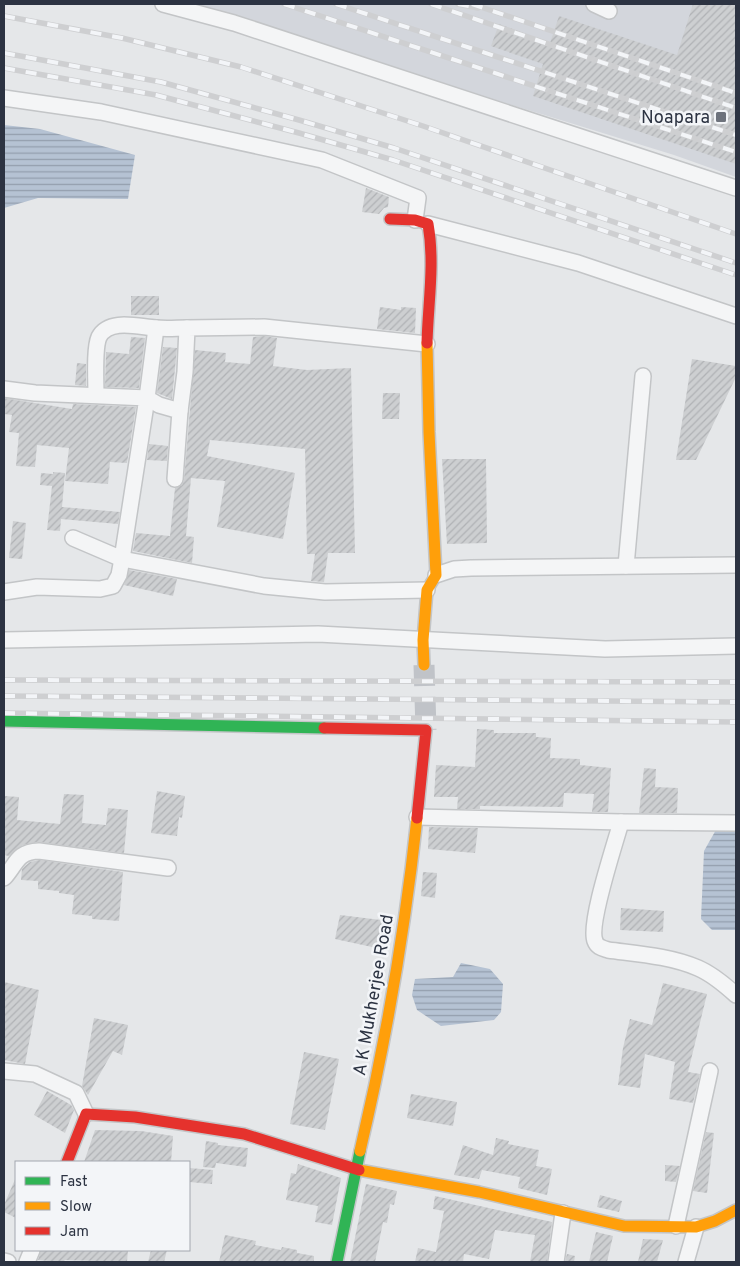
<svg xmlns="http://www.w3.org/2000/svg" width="740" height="1266" font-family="Overpass,sans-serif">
  <defs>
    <pattern id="water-rules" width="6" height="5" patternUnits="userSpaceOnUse" patternTransform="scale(1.25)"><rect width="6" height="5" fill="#b5c2d3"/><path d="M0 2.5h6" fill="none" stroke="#939ead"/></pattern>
    <pattern id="building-hatch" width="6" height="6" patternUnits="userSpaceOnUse" patternTransform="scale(1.25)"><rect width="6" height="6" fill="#cdcfd1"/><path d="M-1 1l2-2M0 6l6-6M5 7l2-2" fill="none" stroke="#b0b2b5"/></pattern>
  </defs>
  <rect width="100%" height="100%" fill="#e5e7e9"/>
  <path fill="#d3d6dc" d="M184 4H736V177L674 155Z"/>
  <g fill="url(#water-rules)">
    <path d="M4 125 40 129 135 155 128 199 38 198 4 208Z"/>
    <path d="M717 828H736V930H712L701 919 704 851Z"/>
    <path d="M461 963 490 969 503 984 501 1012 494 1020 441 1026 417 1010 412 995 415 979 453 977Z"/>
  </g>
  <g fill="url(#building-hatch)">
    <path d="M693 4H736V164L533 96 543 64 491 46 499 24 550 43 559 16 677 55Z"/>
    <path d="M366 188 389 197 388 207 384 208 379 214 362 212Z"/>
    <rect x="131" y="296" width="28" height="19"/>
    <path d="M380 307 401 310V307L416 308 415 333 377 329Z"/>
    <path d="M264 336 277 338 273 366 307 370 351 368 355 553H328L324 582 311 581 315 554H307L305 449 210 440 207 456 295 473 283 539 217 527 225 481 191 478 186 536 194 537 192 563 133 551 136 533 170 536 175 488 182 485 184 480 195 350 226 353 225 362 250 364 253 337Z"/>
    <path d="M131 337 145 338 139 388 105 387 106 352 129 354Z"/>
    <path d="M163 347 177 348 172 399 157 393Z"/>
    <path d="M692 359 736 366V377L696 460H676Z"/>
    <path d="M77 363 86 364V386L75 385Z"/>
    <path d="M383 393H400L399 419H382Z"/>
    <path d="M4 398 72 409 73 404 136 407 127 463 110 462 108 484 65 481 69 448 37 445 35 467 16 466 19 433 9 432 12 415 4 414Z"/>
    <path d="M149 444 168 446 167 461 147 460Z"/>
    <path d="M442 459H486L487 543 447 544Z"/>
    <path d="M53 472 65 473 62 507 120 512 118 524 61 519 60 531 47 530 52 486 40 485 41 473 53 474Z"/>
    <path d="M13 521 26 523 22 559 9 558Z"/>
    <path d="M129 570 177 579 173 596 124 585Z"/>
    <path d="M477 729 494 730V733H536V737L551 738 550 758 580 759V765L611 768 608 812H592L594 794 564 793 563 807 480 806V809H457L458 797H434L436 765 475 767Z"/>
    <path d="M644 768 656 769 655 787 678 788 677 813H639Z"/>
    <path d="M157 791 185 796 182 818 179 817 177 836 151 833Z"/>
    <path d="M64 794 84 795 82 823 106 825 108 808 128 810 124 853 38 842 23 845 9 856 4 855V796L19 797 17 820 60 824Z"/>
    <path d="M429 827 478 828 475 853 428 849Z"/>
    <path d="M39 860 123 872 119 921 92 919V916L72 914 74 895 59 893V891L38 889V881L21 880 22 869 25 866 30 862Z"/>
    <path d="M423 872 437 873 435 898 421 896Z"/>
    <path d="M621 908 664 911 663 932 620 930Z"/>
    <path d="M340 915 389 921 386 950 335 939Z"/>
    <path d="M4 982 39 990 25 1064 4 1060Z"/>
    <path d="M663 983 707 994 688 1072 700 1074 693 1103 669 1099 675 1062 645 1054 640 1088 618 1085 623 1048 630 1019 652 1025Z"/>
    <path d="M94 1018 128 1025 122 1055 113 1051 88 1095 82 1086Z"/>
    <path d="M304 1052 339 1059 325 1130 290 1124Z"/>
    <path d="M47 1091 71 1105 74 1110 65 1133 34 1115Z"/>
    <path d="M411 1094 457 1102 453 1126 407 1118Z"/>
    <path d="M95 1130 141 1131 173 1136 171 1162H84Z"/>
    <path d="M706 1132 714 1133 707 1193 693 1191Z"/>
    <path d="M496 1138 509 1141 508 1144 539 1150 536 1166 552 1169 547 1195 518 1188 520 1177 482 1170 479 1179 454 1175 463 1145 493 1155Z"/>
    <path d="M206 1141 218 1143V1145L248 1148 246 1167 216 1163 215 1168 203 1167Z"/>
    <path d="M298 1164 341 1178 332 1225 315 1222 318 1206 286 1200 291 1173 296 1174Z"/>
    <path d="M665 1165 680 1166 676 1182 665 1181Z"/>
    <path d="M189 1168 213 1170 212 1184 189 1182Z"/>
    <path d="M16 1177V1218L4 1212V1205Z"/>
    <path d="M366 1184 397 1191 394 1205 390 1204 387 1223 383 1222 375 1262H350Z"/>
    <path d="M600 1195 622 1201 619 1212 597 1207Z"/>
    <path d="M435 1196 552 1222 547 1262H530L535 1235 495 1230 489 1259 464 1254 463 1262H415L418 1248 436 1252 444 1211 433 1209Z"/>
    <path d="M596 1232 613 1236 607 1262H589Z"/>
    <path d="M225 1235 256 1241 255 1245 281 1250 282 1247 297 1250V1253L314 1256V1262H219Z"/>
    <path d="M643 1239 663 1240 657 1262H638Z"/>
    <path d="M41 1250H128L127 1262 65 1260 63 1262H60L38 1260Z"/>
    <path d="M151 1250H167L164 1262H148Z"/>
    <path d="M567 1254 575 1256 574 1262H565Z"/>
  </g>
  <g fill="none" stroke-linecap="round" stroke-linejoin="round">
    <path stroke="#c0c3c8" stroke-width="21" stroke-dasharray="21 11" stroke-linecap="butt" d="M424 665 426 730"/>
    <defs>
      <g id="street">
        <path d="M163 4 234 23 736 188"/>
        <path d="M594 4 609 11"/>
        <path d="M4 98 101 112 322 160 418 198 415 220"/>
        <path d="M428 224 578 263 736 316"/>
        <path d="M156 328 147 398 159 405 180 411 175 479"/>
        <path d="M4 389 35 393 147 398 122 559 119 575 113 586 100 589 37 587 4 592"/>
        <path d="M96 395C96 381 94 348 99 337 109 318 139 327 156 328 167 329 177 328 187 328"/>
        <path d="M180 411 185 372 187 328 264 327 427 344"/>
        <path d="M73 538 122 559 264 586 325 592 427 590"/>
        <path d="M626 566 643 376"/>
        <path d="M436 575 454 569 471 568 736 565"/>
        <path d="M4 640 318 634 605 649 736 646"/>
        <path d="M417 817 621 822 736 823"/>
        <path d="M621 822C615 844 588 924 595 941 597 947 602 948 608 950 638 954 670 956 698 968 712 974 725 985 736 995"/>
        <path d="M4 878C17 864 16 852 39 851L168 868"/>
        <path d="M4 1071 35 1074 76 1093 86 1114"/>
        <path d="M676 1226 710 1071"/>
        <path d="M4 1261 8 1262"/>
        <path d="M27 1262 32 1250"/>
        <path d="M556 1262 563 1213"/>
        <path d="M686 1262 696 1227"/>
      </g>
      <g id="fast">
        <path d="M4 721 324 728"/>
        <path d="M337 1262 360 1151"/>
      </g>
      <g id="slow">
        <path d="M424 665 423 640 427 590 436 575 429 432 427 343"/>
        <path d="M360 1151C386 1041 405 930 417 818"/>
        <path d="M359 1170 479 1192 624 1226 696 1227 715 1221 736 1210"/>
      </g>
      <g id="jam">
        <path d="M390 219 415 220 428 224C435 264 428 303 427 343"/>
        <path d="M324 728 426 730 417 818"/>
        <path d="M67 1162 86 1114 135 1117 244 1134 359 1170"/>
      </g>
    </defs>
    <use href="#street" stroke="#c3c5c7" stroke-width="18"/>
    <use href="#fast" stroke="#c3c5c7" stroke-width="14"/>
    <use href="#slow" stroke="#c3c5c7" stroke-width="14"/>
    <use href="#jam" stroke="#c3c5c7" stroke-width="14"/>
    <use href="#street" stroke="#f4f5f6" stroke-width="15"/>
    <use href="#fast" stroke="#30b455" stroke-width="11"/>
    <use href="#slow" stroke="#ff9f0a" stroke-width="11"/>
    <use href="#jam" stroke="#e5322d" stroke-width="11"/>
    <defs>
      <g id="rail">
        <path d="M284 4 736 152"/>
        <path d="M336 4 736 135"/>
        <path d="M431 4 736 108"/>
        <path d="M458 4 478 8"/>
        <path d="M472 4 736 93"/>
        <path d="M4 16 122 38 241 67 423 126 736 234"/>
        <path d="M4 53 161 82 299 120 394 148 736 263"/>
        <path d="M4 68 156 95 299 133 393 160 736 275"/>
        <path d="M4 680 736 682"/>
        <path d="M4 696 736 702"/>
        <path d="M4 713 736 722"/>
      </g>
    </defs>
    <use href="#rail" stroke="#cecfd1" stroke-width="5.5"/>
    <use href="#rail" stroke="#f3f5f8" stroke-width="4" stroke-dasharray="11" stroke-linecap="butt"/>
  </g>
  <rect fill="#6d727c" stroke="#f3f5f8" stroke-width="2" x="715" y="111" width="12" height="12" rx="2.5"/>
  <g text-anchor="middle" stroke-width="5" stroke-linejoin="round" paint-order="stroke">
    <g font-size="18" fill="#2c3342" stroke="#f3f5f8" text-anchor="end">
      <text x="710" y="123">Noapara</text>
    </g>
    <g font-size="18" fill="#2c3342" stroke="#f3f5f8">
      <text transform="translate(373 995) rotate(-80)" y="6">A K Mukherjee Road</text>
    </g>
  </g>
  <rect width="740" height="1266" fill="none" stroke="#2c3342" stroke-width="10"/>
  <rect x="15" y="1161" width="175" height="90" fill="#f3f5f8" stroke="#a3a7af"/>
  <rect x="25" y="1177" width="25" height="8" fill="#30b455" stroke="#a3a7af"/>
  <text x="60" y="1186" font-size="15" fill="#2c3342">Fast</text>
  <rect x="25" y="1202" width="25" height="8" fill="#ff9f0a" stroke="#a3a7af"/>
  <text x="60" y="1211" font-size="15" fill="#2c3342">Slow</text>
  <rect x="25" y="1227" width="25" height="8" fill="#e5322d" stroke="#a3a7af"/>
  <text x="60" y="1236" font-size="15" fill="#2c3342">Jam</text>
</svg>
